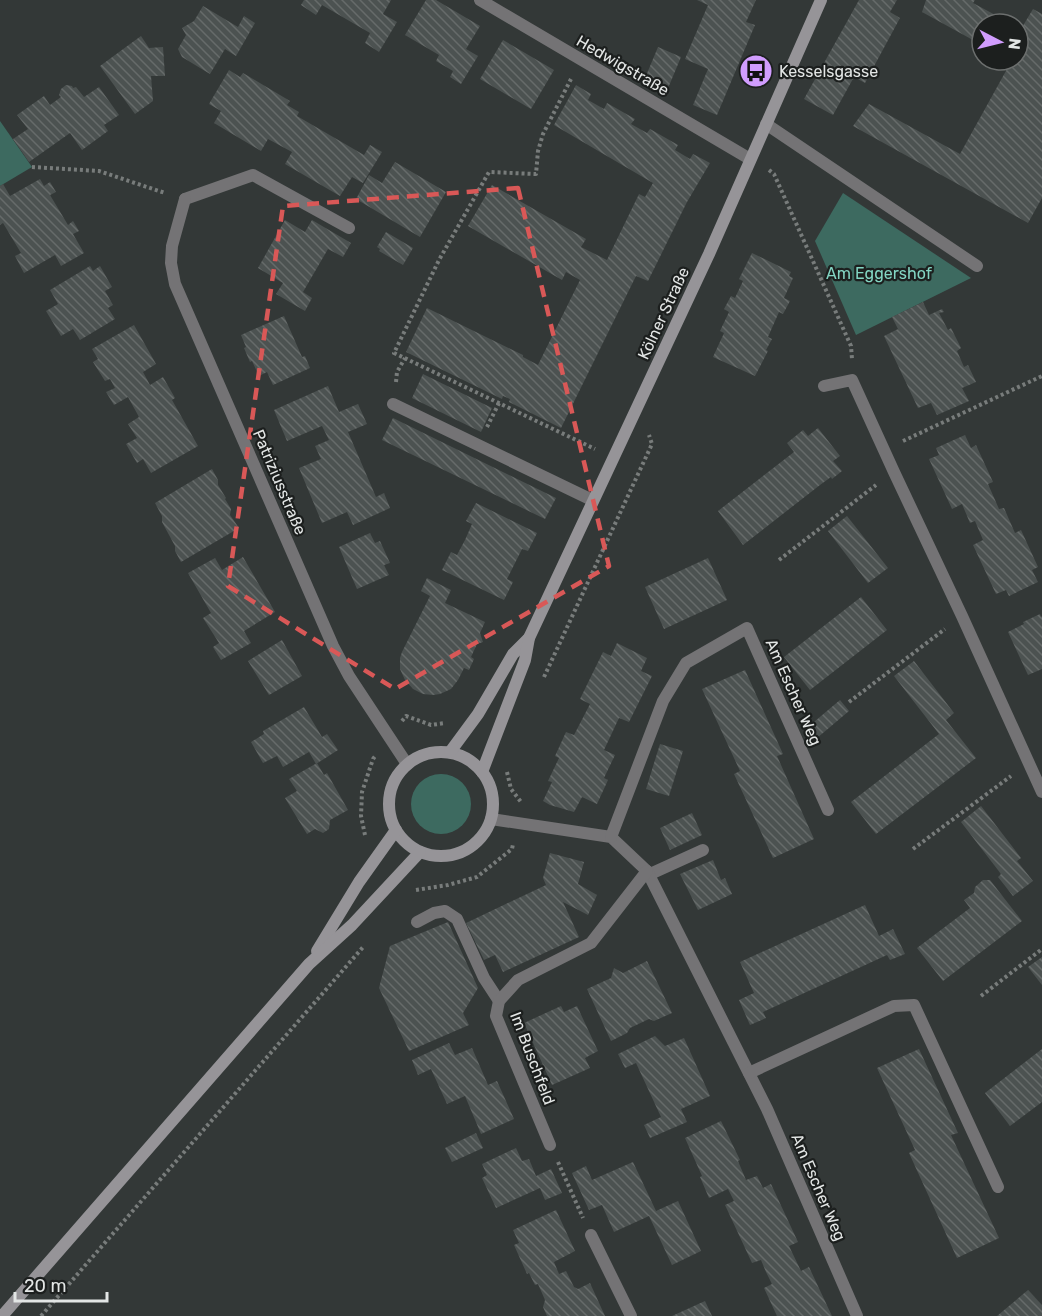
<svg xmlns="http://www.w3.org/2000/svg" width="1042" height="1316" font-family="Rubik,sans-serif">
  <defs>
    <pattern id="building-back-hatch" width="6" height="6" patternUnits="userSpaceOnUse" patternTransform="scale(1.5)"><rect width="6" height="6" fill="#4c5251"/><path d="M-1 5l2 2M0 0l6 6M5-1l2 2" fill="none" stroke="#666b6a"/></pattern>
  </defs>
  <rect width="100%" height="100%" fill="#333837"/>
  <g fill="#3d6a60">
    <path d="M0 121 32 167 0 186Z"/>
    <path d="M843 193 971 278 856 335 815 241Z"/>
    <circle cx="441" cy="804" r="30"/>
  </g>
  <g fill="url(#building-back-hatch)">
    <path d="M304 0H391L383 14 397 22 379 52 365 43 370 33 322 5 316 15 301 5Z"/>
    <path d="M426 0H436L480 26 466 49 478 56 461 84 450 77 453 71 436 61 439 55 405 35Z"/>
    <path d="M697 0H756L746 22 755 25 717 115 693 105 708 69 685 59 708 5Z"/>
    <path d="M859 0H897L890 12 900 18 865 83 854 77 833 115 804 99Z"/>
    <path d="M926 0H975L973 3 1012 24H982V45L922 12Z"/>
    <path d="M203 6 238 27 244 16 255 23 236 56 225 49 210 74 182 57 178 49 186 35 182 28 194 21Z"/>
    <path d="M1033 9 1042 14V198L1028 223 853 126 869 104 960 154 1012 60H1018V28L1021 29Z"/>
    <path d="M141 36 149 48 163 47 165 76H151L153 101 135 114 100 66Z"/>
    <path d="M503 40 554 70 531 109 480 79Z"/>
    <path d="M658 47 681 57 666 93 643 83Z"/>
    <path d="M229 70 240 77 243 73 290 101 287 105 299 112 297 116 364 155 370 145 382 152 363 183 352 177 340 196 285 164 292 152 268 139 261 151 214 123 221 111 209 104Z"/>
    <path d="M66 85 72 86 73 88 76 87 84 97 99 87 119 115 104 125 108 131 82 150 70 133 29 162 13 139 28 129 17 115 44 96 50 105 61 97 59 95 61 89Z"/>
    <path d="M576 85 591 94 588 100 604 109 607 103 635 119 631 124 647 133 650 129 678 145 675 150 690 159 693 154 710 163 687 202 648 281 636 276 561 428 509 402 510 399 503 396 502 399 406 352 427 308 523 355V357L538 365 580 280 566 272 562 280 468 226 492 185 586 239 581 247 607 260 639 194 645 197 653 183 554 125Z"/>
    <path d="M395 162 446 192 420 237 356 199 369 175 382 183Z"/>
    <path d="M40 179 44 186 50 182 56 192 50 195 68 225 73 221 79 231 73 234 84 253 61 266 55 255 24 273 15 256 21 253 3 223 0 225V186L3 184 10 196Z"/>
    <path d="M285 220 305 232 312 220 351 243 343 257 328 249 303 292 312 298 305 311 276 294 283 283 258 268Z"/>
    <path d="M386 232 413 248 403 265 379 251 380 249 377 247Z"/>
    <path d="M752 253 791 272 789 276 793 278 784 298 790 301 783 314 779 312 768 337 772 339 766 350 768 351 755 376 713 357 724 333 720 331 729 312 724 309 731 296 735 298 743 281 739 279Z"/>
    <path d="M90 266 93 271 100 266 112 287 105 291 113 305 108 308 115 319 80 340 73 329 61 336 46 311 58 304 50 290Z"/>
    <path d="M923 302 929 315 942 309 944 312 939 313 948 330 951 328 961 348 957 351 964 367 968 365 976 382 962 388 969 401 937 415 931 403 918 408 884 336 898 329 892 317Z"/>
    <path d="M284 316 302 357 305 356 310 368 273 385 267 372 259 376 252 361 250 362 244 348 246 347 241 335Z"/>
    <path d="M134 325 156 364 143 372 150 385 163 377 175 398 172 400 198 446 151 473 143 459 137 463 126 444 137 438 128 424 139 417 128 397 114 405 106 392 115 388 110 379 105 381 93 362 98 359 92 349Z"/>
    <path d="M423 374 492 408 481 432 412 398Z"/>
    <path d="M328 386 339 412 358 404 367 424 348 432 376 497 384 493 390 508 353 525 347 512 322 523 299 468 321 459 315 446 329 440 322 426 287 441 274 410Z"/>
    <path d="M393 418 556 498 545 519 382 440Z"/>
    <path d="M818 428 840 456 833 461 842 471 832 479 831 477 820 485 743 545 718 511 794 452 787 443 803 430 808 436Z"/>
    <path d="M965 435 971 448 976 445 993 482 988 484 999 509 1004 508 1015 533 1021 530 1038 567 1032 570 1038 582 1009 596 1006 590 996 594 973 545 983 540 975 521 970 523 962 504 952 509 929 459 939 455 936 448Z"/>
    <path d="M212 469 218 480V485L226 498 225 499 231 509 230 515 239 528 181 562 175 551V546L162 522V516L155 503Z"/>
    <path d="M476 503 537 533 528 551 522 549 507 579 513 582 504 600 442 570 451 552 457 555 465 540 472 524 466 521Z"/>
    <path d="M847 516 888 568 868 583 828 531Z"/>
    <path d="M370 533 375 543 380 541 390 563 384 565 389 575 357 589 339 547Z"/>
    <path d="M243 557 275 612 244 631 251 643 221 660 213 647 219 643 203 618 211 613 188 573 215 558 222 570Z"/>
    <path d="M708 558 727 600 664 629 645 587Z"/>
    <path d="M427 578 451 590 445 603 485 622 480 633 483 642 477 644 471 657 474 659 469 670 464 668 458 680 451 689 440 694 433 695 423 694 413 689 405 680 400 669V658L402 652 430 596 421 591Z"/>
    <path d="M861 597 887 630 810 690 784 657Z"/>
    <path d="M1040 614 1041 617 1042 616V669L1028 675 1008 632 1024 624 1023 622Z"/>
    <path d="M282 640 302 676 269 695 248 661Z"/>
    <path d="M617 643 647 658 641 671 652 676 629 722 619 718 604 750 615 755 604 778 608 780 597 804 582 797 574 812 550 805 543 801 552 782 548 781 559 758 555 756 566 732 574 735 590 704 580 699 603 652 611 656Z"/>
    <path d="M914 661 954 713 946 720 976 758 876 834 851 802 939 734 894 676Z"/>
    <path d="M745 670 783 754 777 756 814 839 773 858 734 774 740 771 702 689Z"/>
    <path d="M840 700 849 711 817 738 808 727Z"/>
    <path d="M304 707 322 737 327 734 338 750 316 764 309 752 283 767 277 756 263 763 251 742 264 734 263 731Z"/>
    <path d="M660 744 683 751 669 796 646 789Z"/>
    <path d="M317 763 324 775 327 773 348 810 330 820 329 829 323 833 315 829 307 834 285 798 297 791 289 779Z"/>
    <path d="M981 806 1021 858 1017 861 1033 881 1013 896 998 877 1001 874 961 822Z"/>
    <path d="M692 813 702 835 670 850 660 828Z"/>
    <path d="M550 853 584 862 578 884 597 895 588 915 563 902 579 937 503 972 495 955 484 960 466 923 546 885 543 878Z"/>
    <path d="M713 860 721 880 725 878 732 894 698 910 680 874Z"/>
    <path d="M983 880H990L1022 921 943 981 917 948 970 908 964 900 974 893 975 887Z"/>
    <path d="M865 905 879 936 893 929 905 954 890 960 887 955 763 1012 766 1018 750 1025 739 1000 754 993 740 962Z"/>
    <path d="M448 922 478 988 463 1013 469 1025 409 1051 379 988 390 946Z"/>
    <path d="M1042 957V985L1028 967Z"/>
    <path d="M647 961 672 1013 654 1021 649 1019 630 1028 627 1033 611 1041 587 989 611 978 614 968 623 973Z"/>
    <path d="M561 1006 564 1012 577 1006 598 1051 585 1058 590 1068 552 1085 524 1023Z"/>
    <path d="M655 1036 665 1046 684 1038 710 1096 681 1109 687 1122 650 1138 644 1125 661 1117 636 1063 625 1068 618 1054Z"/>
    <path d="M449 1043 455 1055 472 1048 488 1085 497 1081 514 1119 481 1134 465 1096 447 1104 431 1069 418 1075 412 1060Z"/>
    <path d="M919 1049 958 1133 951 1135 999 1238 957 1258 909 1153 915 1150 877 1068Z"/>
    <path d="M1042 1049V1102L1010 1126 985 1093Z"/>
    <path d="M721 1121 740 1160 738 1161 746 1180 757 1176 763 1188 771 1184 798 1242 789 1246 801 1271 809 1267 832 1316H777L764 1288 772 1284 766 1272 761 1260 752 1263 725 1205 734 1201 728 1189 709 1198 700 1177 702 1176 685 1138Z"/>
    <path d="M476 1133 483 1148 452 1162 445 1148Z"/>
    <path d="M516 1148 522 1161 529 1159 536 1176 551 1169 562 1193 545 1200 540 1188 496 1208 482 1178 487 1175 482 1164Z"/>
    <path d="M633 1162 656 1211 678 1201 701 1251 672 1265 649 1216 614 1232 602 1205 589 1210 572 1173 586 1166 592 1180Z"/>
    <path d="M556 1210 575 1251 554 1262 559 1274 566 1271 574 1287 578 1289 590 1283 605 1316H547L543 1307 545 1300 538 1284 535 1285 529 1273 527 1274 514 1245 519 1243 513 1230Z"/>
    <path d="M1028 1290 1042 1305V1316H997Z"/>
    <path d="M705 1301 712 1316H672Z"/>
  </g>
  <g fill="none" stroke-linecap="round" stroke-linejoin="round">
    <g stroke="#787c7b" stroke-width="4" stroke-dasharray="3 3" stroke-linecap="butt">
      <path d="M571 79 543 134 538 151 536 174 489 172 439 260 394 353 595 449"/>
      <path d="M32 167 99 171 165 193"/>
      <path d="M769 170 774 174 851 346 852 359"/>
      <path d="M396 382 397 372 405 358"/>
      <path d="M487 427 499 403"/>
      <path d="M903 441 1042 376"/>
      <path d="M779 560 876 485"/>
      <path d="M544 677 652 444 649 435"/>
      <path d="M849 702 945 629"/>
      <path d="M402 721 406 716 431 725 445 723"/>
      <path d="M507 772 511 789 521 802"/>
      <path d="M365 835 361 816 362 792 373 759 376 755"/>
      <path d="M913 849 1011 776"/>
      <path d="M416 890 448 885 477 877 512 849 513 844"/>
      <path d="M981 996 1042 949"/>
      <path d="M558 1162 583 1218"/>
      <path d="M41 1316 364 946"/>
    </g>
    <g stroke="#747375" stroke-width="12">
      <path d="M766 124 977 266"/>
      <path d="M185 199 253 175 349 228"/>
      <path d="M393 404 592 500"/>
      <path d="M648 875 703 850"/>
      <path d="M417 922 434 913 445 911 457 919 484 978 499 1001"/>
    </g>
    <g stroke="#747375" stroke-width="12">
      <path d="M480 0 750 159"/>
      <path d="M185 199 172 246 171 263 175 284 333 646 349 676 407 764"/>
      <path d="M824 386 852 380 894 472 962 616 1042 792"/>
      <path d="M491 819 611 837 647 871 767 1109 857 1316"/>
      <path d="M611 837 663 701 686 663 747 628 828 810"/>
      <path d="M749 1073 894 1006 914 1005 998 1187"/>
      <path d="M550 1145 496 1016 499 1001 518 980 591 943 647 871"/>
      <path d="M591 1235 631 1316"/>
    </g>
    <g stroke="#969498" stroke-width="12">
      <circle cx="441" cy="804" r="52"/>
      <path d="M450 752 478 714 513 654 529 638"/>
      <path d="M482 772 525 660 529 638 709 254 821 0"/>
      <path d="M317 951 359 882 396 830"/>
      <path d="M2 1316 309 964 352 925 420 852"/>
    </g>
  </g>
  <path fill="none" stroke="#d95857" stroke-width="4.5" stroke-dasharray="12 8" stroke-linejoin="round" d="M518 188 609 566 395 689 228 586 283 206Z"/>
  <defs>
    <symbol id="bus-disc" viewBox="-11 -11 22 22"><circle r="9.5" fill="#d19dfe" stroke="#1c1f1e"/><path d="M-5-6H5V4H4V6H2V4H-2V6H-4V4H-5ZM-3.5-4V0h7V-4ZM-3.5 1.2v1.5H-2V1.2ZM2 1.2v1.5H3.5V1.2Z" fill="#111"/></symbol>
  </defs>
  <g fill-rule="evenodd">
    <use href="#bus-disc" x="737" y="52" width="38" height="38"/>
  </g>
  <g text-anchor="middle" stroke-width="4.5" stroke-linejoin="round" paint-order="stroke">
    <g font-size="16" fill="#e3e6e5" stroke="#1c1f1e">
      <text transform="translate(623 65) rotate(30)" y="6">Hedwigstraße</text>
      <text transform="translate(663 313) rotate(-65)" y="6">Kölner Straße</text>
      <text transform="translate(280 482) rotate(67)" y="6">Patriziusstraße</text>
      <text transform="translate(794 692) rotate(66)" y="6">Am Escher Weg</text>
      <text transform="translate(533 1058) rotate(69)" y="6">Im Buschfeld</text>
      <text transform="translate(819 1187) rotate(67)" y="6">Am Escher Weg</text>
    </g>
    <g font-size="16" fill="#e3e6e5" stroke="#1c1f1e" text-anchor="start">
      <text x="779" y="77">Kesselsgasse</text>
    </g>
    <g font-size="16" fill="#83d5c3" stroke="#1c1f1e">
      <text x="879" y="279">Am Eggershof</text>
    </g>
  </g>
  <g transform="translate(1000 42) rotate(97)"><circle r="28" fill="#1c1f1e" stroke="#6c6f6e" stroke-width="1.5"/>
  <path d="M0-4.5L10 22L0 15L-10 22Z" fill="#d19dfe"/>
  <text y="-9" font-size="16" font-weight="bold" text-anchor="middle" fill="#e3e6e5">N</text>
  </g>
  <path d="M15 1292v9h92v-9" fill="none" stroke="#e3e6e5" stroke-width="3"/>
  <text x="24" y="1292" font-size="18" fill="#e3e6e5" stroke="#1c1f1e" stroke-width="4.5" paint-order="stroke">20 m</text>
</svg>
